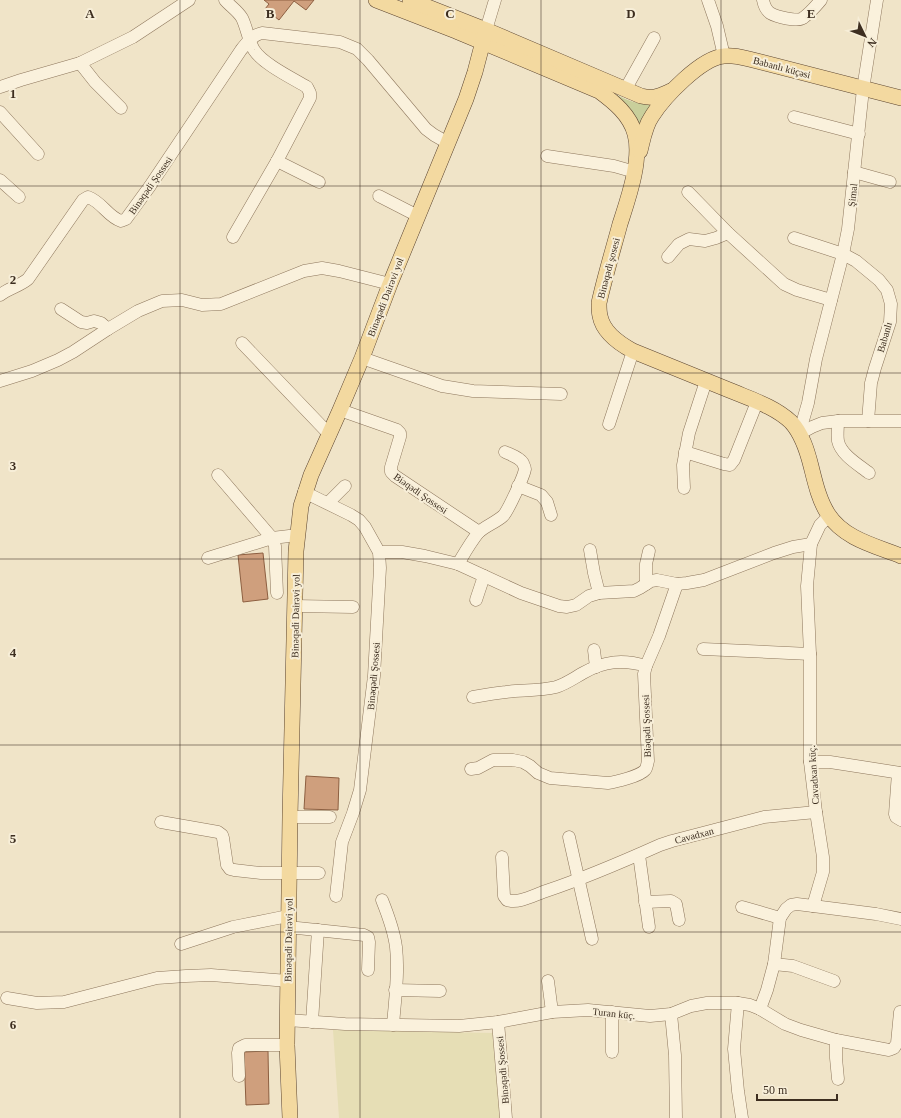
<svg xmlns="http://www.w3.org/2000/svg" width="901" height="1118" font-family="Georgia,serif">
  <rect width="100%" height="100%" fill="#f0e4c8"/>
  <path fill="#e6deb5" d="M333 1030 494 1033 501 1118H339Z"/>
  <path fill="#c9cf9b" d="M603 88C621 97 633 105 653 104L641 130Z"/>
  <g fill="#cf9f7d" stroke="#8d5f41">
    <path d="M264 0H314L306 10 294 1 279 20 265 9 269 4Z"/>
    <path d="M263 553 268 599 243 602 238 555Z"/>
    <path d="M306 776 339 778 338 810 304 809Z"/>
    <path d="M268 1051 269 1104 246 1105 244 1052Z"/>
  </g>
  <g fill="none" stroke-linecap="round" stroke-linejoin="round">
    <defs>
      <g id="minor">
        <path d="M225 0C230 6 238 11 242 18 247 28 248 40 254 50 263 64 292 78 307 87L310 93V98L277 161 233 237"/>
        <path d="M708 0 717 26 724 56"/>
        <path d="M763 0C764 5 766 10 770 13 777 17 797 22 803 18 810 13 816 6 821 0"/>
        <path d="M486 30 495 0"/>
        <path d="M80 63 95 82 121 108"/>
        <path d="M0 87 21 80 80 63 133 37 189 0"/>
        <path d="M625 90 654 38"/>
        <path d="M0 112 38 154"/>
        <path d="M794 117 859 134"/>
        <path d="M547 156 614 166 635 172"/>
        <path d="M277 161 319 182"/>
        <path d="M854 172 890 182"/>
        <path d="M0 180 19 197"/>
        <path d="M688 192 728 233 784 284 797 290 831 300"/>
        <path d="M379 196 418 216"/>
        <path d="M794 238 843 254 856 261 879 280 887 290 891 304 890 322 875 368 871 383 868 421"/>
        <path d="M668 257 679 244 689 239 705 241 716 238 728 233"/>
        <path d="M0 295C9 288 20 286 28 279L83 200 88 197C102 202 108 217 121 221L126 219 150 186 241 50C247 42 253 35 262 33L340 42 357 49 368 60 426 129 434 135 448 143"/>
        <path d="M61 309 81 322 87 323 94 321 101 323 108 329"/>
        <path d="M242 343 329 434"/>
        <path d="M362 358 442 386 473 391 561 394"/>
        <path d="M0 381 32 371 58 360 73 352 108 329 138 311 162 301 182 300 202 305 221 304 304 271 322 268 339 271 390 284"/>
        <path d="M340 410 397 430 400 433V437L391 467V472L395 476 479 532"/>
        <path d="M838 421C838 428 837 435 838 441 841 455 859 465 869 473"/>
        <path d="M609 424 633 351"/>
        <path d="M799 434 808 403 816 359 843 254 848 229 863 89 877 0"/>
        <path d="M799 434 812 427 822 423 838 421H901"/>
        <path d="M685 452 724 464 730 465 734 460 757 402"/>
        <path d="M218 475 272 538 275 546 277 593"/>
        <path d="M518 486 541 495 547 502 551 515"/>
        <path d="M684 488 683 465 689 433 706 381"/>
        <path d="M304 492 351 515 359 520 365 527 379 552 380 568 374 676 360 790 353 813 342 842 336 896"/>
        <path d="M328 503 345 486"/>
        <path d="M590 550 594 573 599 593"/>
        <path d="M379 552H402L425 556 458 564 521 593 559 606 567 607 576 605 589 596 599 593 634 591 640 588 651 581 657 580 677 584 687 583 704 580 774 553 793 547 811 544"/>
        <path d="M208 558 272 538 298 535"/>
        <path d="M458 564C464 554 470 543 478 533 485 526 495 523 503 516 508 511 524 476 525 469 525 467 523 464 523 463 519 457 511 455 505 452"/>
        <path d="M646 584V564L649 551"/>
        <path d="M476 600 484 576"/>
        <path d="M295 606 353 607"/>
        <path d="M703 649 810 654"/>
        <path d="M594 650 596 667"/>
        <path d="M473 697C484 695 495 693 506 692 522 690 540 691 556 687 566 684 574 678 583 673 604 661 623 659 646 666"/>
        <path d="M810 762H830L901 773"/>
        <path d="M471 769 478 768 493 760H513L523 762 530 766 538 773 550 778 608 783C616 782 640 776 645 770 647 768 647 764 648 761L644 674 646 666 659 636 677 584"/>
        <path d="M898 773 895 814 896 817 901 820"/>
        <path d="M290 817H330"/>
        <path d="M161 822 218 832 222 835 223 838 227 865 230 869 234 870 261 873H319"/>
        <path d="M569 837 592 939"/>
        <path d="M639 855 649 927"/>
        <path d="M502 857 504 896 507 900C519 904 534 895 546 891 585 878 622 862 660 845L672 841 764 817 816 812"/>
        <path d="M382 900C388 915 394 931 396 947 399 973 395 999 393 1025"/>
        <path d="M645 902 671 901 676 904 679 920"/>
        <path d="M813 906 876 914 901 919"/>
        <path d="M742 907 780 918"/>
        <path d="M288 927 364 935 368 937 369 942 368 970"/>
        <path d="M181 944 233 927 288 916"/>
        <path d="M774 964 793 966 834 981"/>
        <path d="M548 981 552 1012"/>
        <path d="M395 990 440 991"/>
        <path d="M7 998 37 1003 64 1002 157 978 186 976 211 975 288 981"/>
        <path d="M738 1003 734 1049 738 1091 742 1118"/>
        <path d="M760 1009 767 990 774 964 780 918 786 909 791 905 797 904 813 906 823 872V857L816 812 810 762V654L807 586 811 544 820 525 829 516"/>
        <path d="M671 1014 675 1055 676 1118"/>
        <path d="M287 1020 345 1024 459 1026 498 1022 552 1012 588 1010 650 1016 671 1014 691 1006 707 1003H738L750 1005 760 1009 785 1024 801 1030 836 1040 889 1050 894 1048 897 1043 900 1012"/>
        <path d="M312 1022 318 930"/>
        <path d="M498 1022 506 1118"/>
        <path d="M836 1040V1058L838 1079"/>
        <path d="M612 1052V1012"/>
        <path d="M239 1076 238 1053 239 1048 245 1045H287"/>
      </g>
      <g id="major">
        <path d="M376 0 456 31 599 91C614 102 630 115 635 134 642 160 628 199 620 224 613 250 605 276 599 303 599 307 599 312 600 316 603 332 620 344 633 351 665 364 697 377 729 390 750 399 774 406 791 422 802 434 807 450 811 466 815 482 819 500 828 514 844 539 876 546 901 556"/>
        <path d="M410 0 486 30 641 96C654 99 659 96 671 91"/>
        <path d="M640 151C643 139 645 126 652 116 664 97 701 58 724 56 732 55 741 57 749 59L901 98"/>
        <path d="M290 1118 287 1045 290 817 296 551 301 506 311 475 340 410 362 358 390 284 466 99 475 72 486 30"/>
      </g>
    </defs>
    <use href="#minor" stroke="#8d765c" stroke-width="13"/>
    <use href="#major" stroke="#5b4430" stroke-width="16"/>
    <use href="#minor" stroke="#faf1dc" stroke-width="12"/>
    <use href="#major" stroke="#f3d9a0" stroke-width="15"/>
  </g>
  <path fill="none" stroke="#3d2e20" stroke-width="1" stroke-opacity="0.55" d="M180 0V1118M360 0V1118M541 0V1118M721 0V1118M0 186H901M0 373H901M0 559H901M0 745H901M0 932H901"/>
  <g text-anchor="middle" stroke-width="4" stroke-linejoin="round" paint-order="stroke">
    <g font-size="10" fill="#3d2e20" stroke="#f7eed8">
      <text transform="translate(782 67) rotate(15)" y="4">Babanlı küçəsi</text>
      <text transform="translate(150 185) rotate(-55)" y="4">Binəqədi Şossesi</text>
      <text transform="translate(852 195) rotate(-84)" y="4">Şimal</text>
      <text transform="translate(608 268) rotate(-75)" y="4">Binəqədi şosesi</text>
      <text transform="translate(385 297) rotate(-69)" y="4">Binəqədi Dairəvi yol</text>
      <text transform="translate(884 337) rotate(-74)" y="4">Babanlı</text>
      <text transform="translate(421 493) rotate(35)" y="4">Biəqədi Şossesi</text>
      <text transform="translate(295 616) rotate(-89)" y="4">Binəqədi Dairəvi yol</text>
      <text transform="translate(373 676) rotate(-85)" y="4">Binəqədi Şossesi</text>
      <text transform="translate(646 726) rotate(-92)" y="4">Biəqədi Şossesi</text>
      <text transform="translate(813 775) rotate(-94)" y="4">Cavadxan küç.</text>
      <text transform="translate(694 835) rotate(-15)" y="4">Cavadxan</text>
      <text transform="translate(288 940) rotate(-89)" y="4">Binəqədi Dairəvi yol</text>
      <text transform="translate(614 1013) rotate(6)" y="4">Turan küç.</text>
      <text transform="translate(502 1070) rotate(-95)" y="4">Binəqədi Şossesi</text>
    </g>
  </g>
  <g font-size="13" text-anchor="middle" font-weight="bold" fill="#3d2e20" stroke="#f7eed8" stroke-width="4" stroke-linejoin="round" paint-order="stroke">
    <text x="90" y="18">A</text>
    <text x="270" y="18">B</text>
    <text x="450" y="18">C</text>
    <text x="631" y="18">D</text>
    <text x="811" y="18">E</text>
    <text x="13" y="98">1</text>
    <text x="13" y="284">2</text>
    <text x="13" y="470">3</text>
    <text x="13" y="657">4</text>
    <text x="13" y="843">5</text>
    <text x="13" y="1029">6</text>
  </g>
  <g transform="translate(865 36) rotate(133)" stroke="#f7eed8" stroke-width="3" paint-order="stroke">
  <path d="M0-3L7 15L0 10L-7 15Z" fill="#3d2e20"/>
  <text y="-6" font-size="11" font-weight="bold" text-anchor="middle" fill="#3d2e20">N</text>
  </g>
  <path d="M757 1094v6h80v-6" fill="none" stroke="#3d2e20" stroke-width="2"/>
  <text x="763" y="1094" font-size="12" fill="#3d2e20" stroke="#f7eed8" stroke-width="3" paint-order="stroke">50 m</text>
</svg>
